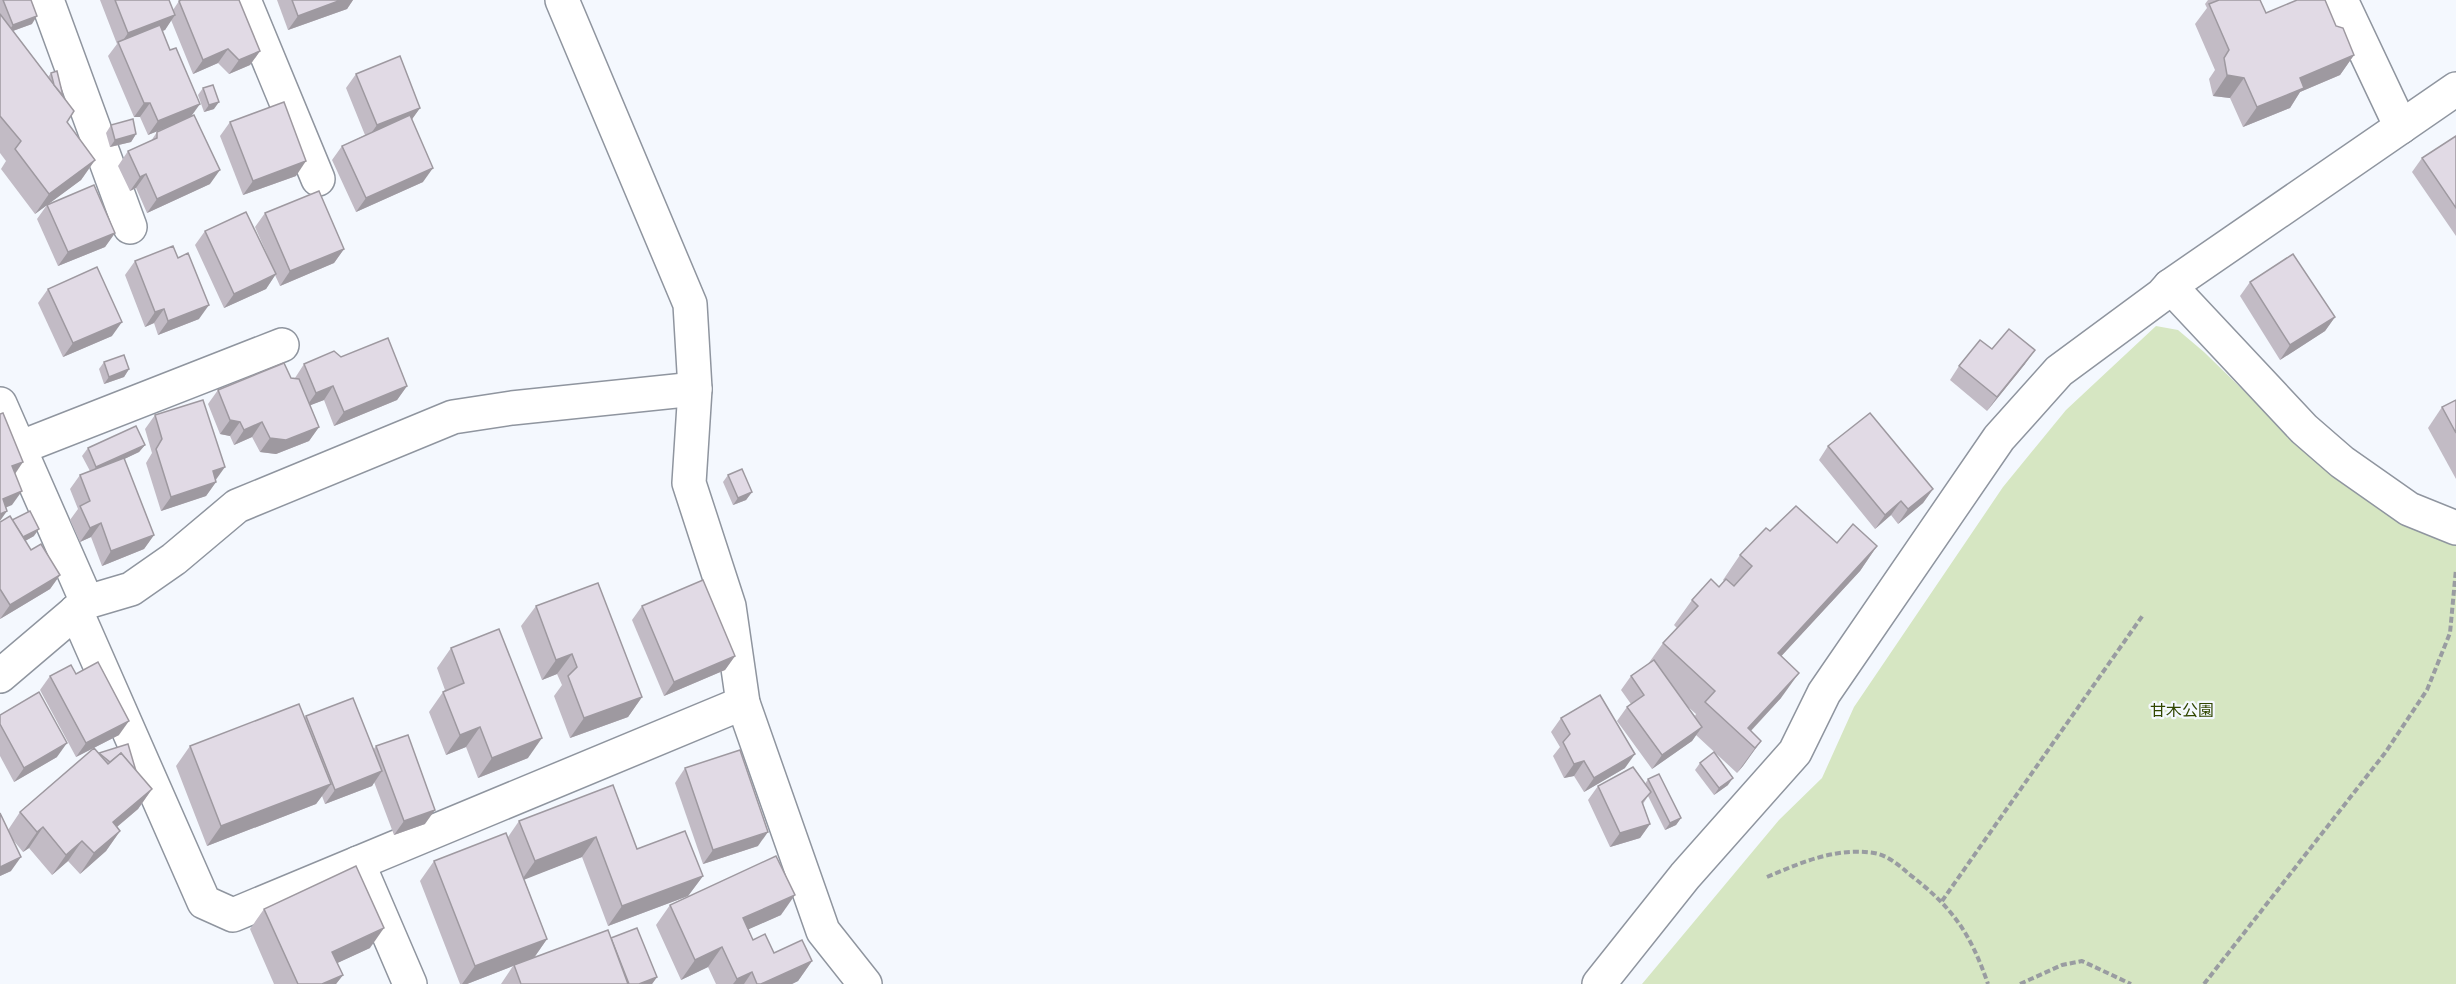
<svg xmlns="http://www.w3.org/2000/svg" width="2456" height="984" font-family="'Noto Sans','Noto Sans JP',sans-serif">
  <rect width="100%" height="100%" fill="#f4f8fe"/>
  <path fill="#d6e6c2" d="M2156 326 2178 330 2204 352 2314 459 2456 544V984H1642L1779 820 1822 778 1854 707 2003 487 2066 410Z"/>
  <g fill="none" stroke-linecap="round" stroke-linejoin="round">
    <defs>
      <g id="minor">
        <path d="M47 0 130 227"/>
        <path d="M244 0 318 179"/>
        <path d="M562 0 690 304 695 389 689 483 729 606 743 703 823 931 865 984"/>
        <path d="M2341 0 2401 127"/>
        <path d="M2170 286 2304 429 2342 462 2409 509 2456 528"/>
        <path d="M0 404 87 602 0 676"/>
        <path d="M19 448 282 345"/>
        <path d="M87 602 131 589 174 559 237 506 453 417 512 408 695 389"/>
        <path d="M76 611 204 902 233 915 743 703"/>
        <path d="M358 863 410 984"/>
      </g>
      <path id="tertiary" d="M1599 984 1685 876 1795 752 1824 693 1999 438 2059 371 2162 295 2170 286 2456 89"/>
    </defs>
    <use href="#minor" stroke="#8f959f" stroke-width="36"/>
    <use href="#tertiary" stroke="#8f959f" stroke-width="36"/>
    <g stroke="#999ca1" stroke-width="4" stroke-dasharray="6 3" stroke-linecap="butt">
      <path d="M1767 877C1800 863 1836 847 1874 853 1887 855 1899 865 1909 874 1952 907 1970 932 1988 984"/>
      <path d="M1942 901 2143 615"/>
      <path d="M2020 984 2062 965 2082 961 2131 984"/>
      <path d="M2204 984 2385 753 2427 690 2450 633 2456 569"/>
    </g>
    <use href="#minor" stroke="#fff" stroke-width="33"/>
    <use href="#tertiary" stroke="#fff" stroke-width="33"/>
  </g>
  <g fill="#c2bbc5" fill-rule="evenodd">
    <path d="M0 0H31L32 24 13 31 48 77 51 73 67 122 95 160 81 180 47 205 115 233 105 247 58 266 37 219 47 205 35 214 1 169 6 161 0 153V14L1 15 0 13Z"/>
    <path d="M100 0H169L173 10 179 1 260 51 250 65 229 74 218 63 193 74 171 20 165 30 162 31 191 116 210 184 147 213 136 188 130 191 118 166 128 151 151 141 157 132 169 126 148 135 140 117H134L108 56 117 44Z"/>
    <path d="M277 0H353L347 9 288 30Z"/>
    <path d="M2208 0H2260L2266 13 2336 26 2354 55 2340 75 2300 92 2290 108 2243 127 2230 98 2213 96 2209 79 2215 70 2195 24 2207 8 2205 4Z"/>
    <path d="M356 74 420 108 412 119 423 182 356 212 332 160 342 146 365 135 346 88Z"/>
    <path d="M203 88 214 109 204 112 198 95Z"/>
    <path d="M230 122 296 176 243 195 220 136Z"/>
    <path d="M111 125 136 134 131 142 110 147 106 133Z"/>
    <path d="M2456 136V236L2412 172 2422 158Z"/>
    <path d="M265 213 344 249 334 263 280 286 275 275 266 289 224 308 195 245 205 231 270 261 255 227Z"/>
    <path d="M135 261 199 319 158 335 154 323 145 327 125 275Z"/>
    <path d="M2250 282 2335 317 2325 331 2280 360 2240 296Z"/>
    <path d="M48 289 112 336 63 357 38 303Z"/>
    <path d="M1992 349 2025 364 1987 411 1950 380 1959 366Z"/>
    <path d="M341 357 407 386 397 400 334 426 324 400 310 405 319 427 309 441 276 454 260 452 252 437 234 445 230 436 220 434 208 404 218 390 295 378 304 364Z"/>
    <path d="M104 362 129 369 124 377 104 384 99 369Z"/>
    <path d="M2456 400V479L2428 428 2442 407Z"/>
    <path d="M155 415 216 482 206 496 161 511 146 463 152 453 145 429Z"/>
    <path d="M145 445 139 452 124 459 154 535 144 549 102 566 91 537 80 542 70 520 78 509 70 489 80 475 90 471 82 456 88 448Z"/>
    <path d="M1828 446 1933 489 1923 503 1898 524 1891 515 1875 529 1819 460Z"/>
    <path d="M728 475 752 492 746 500 733 505 723 482Z"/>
    <path d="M12 520 34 536 25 541 31 550 60 575 50 589 0 619V522Z"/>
    <path d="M1770 531 1837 543 1877 546 1860 571 1781 656V698L1751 731 1761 741 1743 766 1737 773 1696 735 1692 741 1652 769 1617 721 1627 707 1631 704 1621 690 1631 676 1648 664 1663 643 1677 628 1674 625 1692 600 1719 587 1724 581 1723 580 1740 555ZM1687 706 1696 714 1695 716Z"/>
    <path d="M536 606 642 697 628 717 570 738 554 696 562 685 557 674 542 680 521 626Z"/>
    <path d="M642 606 735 656 725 670 664 696 632 620Z"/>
    <path d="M451 648 528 758 478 778 466 747 446 755 429 712 443 692 445 690 437 668Z"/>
    <path d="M76 674 119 735 76 757 40 690 50 676Z"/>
    <path d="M0 715 57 757 14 782 0 756Z"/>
    <path d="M306 716 373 750 376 746 425 824 394 835 374 782 372 786 325 804 322 796 316 804 207 846 176 766 190 746 304 718Z"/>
    <path d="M1561 718 1625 768 1584 792 1574 776 1564 778 1553 756 1560 747 1551 732Z"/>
    <path d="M99 753 136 771 152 789 138 809 117 827 120 831 106 851 80 874 68 861 52 875 29 848 23 852 14 841 11 871 0 876V813L8 830 20 812Z"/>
    <path d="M1700 763 1728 785 1714 795 1695 770Z"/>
    <path d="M685 768 758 846 703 864 675 783Z"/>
    <path d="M1648 779 1681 818 1676 825 1665 830 1648 796 1643 804 1650 824 1640 838 1610 847 1588 800 1598 786 1645 784Z"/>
    <path d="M613 785 637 849 703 876 688 896 608 926 582 857 524 879 547 939 534 958 611 938 657 977 652 984H501L513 966 467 984H460L420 881 434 861 508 837 519 821Z"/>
    <path d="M670 905 781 915 748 929 753 940 774 953 812 961 798 981 792 984H716L708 967 681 980 656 925Z"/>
    <path d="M264 909 370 948 337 963 343 975 336 984H274L250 929Z"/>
  </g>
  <g fill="#9e99a0">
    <path d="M341 0H353L347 9 288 30 298 16Z"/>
    <path d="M175 15 165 30 120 46V45L128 33Z"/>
    <path d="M37 16 32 24 7 33 13 25Z"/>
    <path d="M228 49 218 63 193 74 203 60Z"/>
    <path d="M260 51 250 65 229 74 239 60Z"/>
    <path d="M2354 55 2340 75 2300 92 2290 108 2243 127 2257 107 2300 78Z"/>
    <path d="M2227 75 2244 78 2230 98 2213 96Z"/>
    <path d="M219 102 214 109 204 112 209 105Z"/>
    <path d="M144 103H150L140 117H134Z"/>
    <path d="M200 104 190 118 148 135 158 121Z"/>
    <path d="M420 108 410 122 367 139 377 125Z"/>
    <path d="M136 134 131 142 110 147 115 140Z"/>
    <path d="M95 160 81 180 35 214 49 194Z"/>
    <path d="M306 161 296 176 243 195 253 181Z"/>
    <path d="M433 168 423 182 356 212 366 198Z"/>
    <path d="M220 170 210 184 147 213 157 199Z"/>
    <path d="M146 174 136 188 130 191 140 177Z"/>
    <path d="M115 233 105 247 58 266 68 252Z"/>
    <path d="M344 249 334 263 280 286 290 271Z"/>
    <path d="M276 274 266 289 224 308 234 294Z"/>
    <path d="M209 305 199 319 158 335 168 321Z"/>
    <path d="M164 309 154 323 145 327 155 312Z"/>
    <path d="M2335 317 2325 331 2280 360 2290 345Z"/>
    <path d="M122 322 112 336 63 357 73 343Z"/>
    <path d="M2035 350 2025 364 1987 411 1997 397Z"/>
    <path d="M129 369 124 377 104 384 109 377Z"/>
    <path d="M333 386 324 400 306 407 316 393Z"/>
    <path d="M407 386 397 400 334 426 344 412Z"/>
    <path d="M230 420 240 422 230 436 220 434Z"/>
    <path d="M262 422 252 437 234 445 244 430Z"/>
    <path d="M319 427 309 441 276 454 260 452 270 438Z"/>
    <path d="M145 445 139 452 91 475 96 467Z"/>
    <path d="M23 462 13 477 12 466Z"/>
    <path d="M225 467 215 481 213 471Z"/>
    <path d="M216 482 206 496 161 511 171 497Z"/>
    <path d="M1933 489 1923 503 1898 524 1908 509Z"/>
    <path d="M22 491 12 505 0 510 3 499Z"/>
    <path d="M752 492 746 500 733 505 738 498Z"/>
    <path d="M1901 501 1891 515 1875 529 1885 515Z"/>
    <path d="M7 511 0 521V514Z"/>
    <path d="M101 523 91 537 80 542 90 528Z"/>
    <path d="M39 529 34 536 16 546 21 538Z"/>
    <path d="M154 535 144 549 102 566 111 551Z"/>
    <path d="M1877 546 1860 571 1761 678 1778 653Z"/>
    <path d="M60 575 50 589 0 619 10 605Z"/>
    <path d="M572 654 557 674 542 680 556 660Z"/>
    <path d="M735 656 725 670 664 696 674 682Z"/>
    <path d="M1799 673 1781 698 1744 738 1748 728Z"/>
    <path d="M642 697 628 717 570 738 584 718Z"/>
    <path d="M129 721 119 735 76 757 86 743Z"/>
    <path d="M480 727 466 747 446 755 460 735Z"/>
    <path d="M1702 727 1692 741 1652 769 1662 755Z"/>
    <path d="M542 738 528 758 478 778 492 758Z"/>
    <path d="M1761 741 1743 766 1737 773 1755 748Z"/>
    <path d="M67 743 57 757 14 782 24 768Z"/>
    <path d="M1635 754 1625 768 1584 792 1594 778Z"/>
    <path d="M1584 761 1574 776 1564 778 1574 764Z"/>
    <path d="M382 771 372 786 325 804 335 790Z"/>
    <path d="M1733 778 1728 785 1714 795 1719 788Z"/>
    <path d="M331 784 316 804 207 846 221 826Z"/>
    <path d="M152 789 138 809 99 842 113 822Z"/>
    <path d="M435 810 425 824 394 835 404 821Z"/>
    <path d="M1681 818 1676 825 1665 830 1670 823Z"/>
    <path d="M1650 824 1640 838 1610 847 1620 833Z"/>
    <path d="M43 827 29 848 23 852 37 832Z"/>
    <path d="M120 831 106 851 80 874 94 853Z"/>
    <path d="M768 832 758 846 703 864 713 850Z"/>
    <path d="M596 837 582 857 521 881 535 861Z"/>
    <path d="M82 841 68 861 52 875 66 855Z"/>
    <path d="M21 857 11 871 0 876V867Z"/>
    <path d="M703 876 688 896 608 926 622 906Z"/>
    <path d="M795 895 781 915 729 938 743 918Z"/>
    <path d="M384 928 370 948 318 972 332 952Z"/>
    <path d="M547 939 533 959 514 965 513 966 467 984H462L475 966Z"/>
    <path d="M722 947 708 967 681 980 695 960Z"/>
    <path d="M812 961 798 981 792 984H761Z"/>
    <path d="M752 972 744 984H733L737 979Z"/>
    <path d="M343 975 336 984H322Z"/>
    <path d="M657 977 652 984H639Z"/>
  </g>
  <g fill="#e1dae5" stroke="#9e99a0" stroke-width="1.5">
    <path d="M3 0H31L37 16 13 25Z"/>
    <path d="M115 0H169L175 15 128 33Z"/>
    <path d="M181 0H239L260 51 239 60 228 49 203 60 179 1Z"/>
    <path d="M292 0H341L298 16Z"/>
    <path d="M2219 0H2260L2266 13 2297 0H2325L2336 26 2343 28 2354 55 2300 78 2304 88 2257 107 2244 78 2227 75 2224 58 2229 50 2209 4Z"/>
    <path d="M0 14 74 111 67 122 95 160 49 194 15 149 21 141 0 116Z"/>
    <path d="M160 25 170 50 176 48 200 104 158 121 150 103H144L118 42Z"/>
    <path d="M400 56 420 108 377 125 356 74Z"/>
    <path d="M57 71 63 96 54 85 51 73Z"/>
    <path d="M213 85 219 102 209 105 203 88Z"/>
    <path d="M284 102 306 161 253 181 230 122Z"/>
    <path d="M194 115 220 170 157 199 146 174 140 177 128 151 157 138V132Z"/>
    <path d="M410 115 433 168 366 198 342 146Z"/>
    <path d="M133 119 136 134 115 140 111 125Z"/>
    <path d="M2456 136V208L2422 158Z"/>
    <path d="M94 185 115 233 68 252 47 205Z"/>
    <path d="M319 191 344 249 290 271 265 213Z"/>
    <path d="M246 212 276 274 234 294 205 231Z"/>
    <path d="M173 246 178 258 188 253 209 305 168 321 164 309 155 312 135 261Z"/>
    <path d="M2293 254 2335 317 2290 345 2250 282Z"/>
    <path d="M97 267 122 322 73 343 48 289Z"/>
    <path d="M2009 329 2035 350 1997 397 1959 366 1980 340 1992 349Z"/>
    <path d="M388 338 407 386 344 412 333 386 316 393 304 364 334 351 341 357Z"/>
    <path d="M124 355 129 369 109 377 104 362Z"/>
    <path d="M284 363 291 378 299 379 319 427 286 440 270 438 262 422 244 430 240 422 230 420 218 390Z"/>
    <path d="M203 400 225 467 213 471 216 482 171 497 156 449 162 439 155 415Z"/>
    <path d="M2456 400V433L2442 407Z"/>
    <path d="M3 413 23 462 12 466 22 491 3 499 7 511 0 514V414Z"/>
    <path d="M1870 413 1933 489 1908 509 1901 501 1885 515 1828 446Z"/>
    <path d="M136 426 145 445 96 467 88 448Z"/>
    <path d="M124 458 154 535 111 551 101 523 90 528 80 506 90 501 80 475Z"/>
    <path d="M742 469 752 492 738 498 728 475Z"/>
    <path d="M1796 506 1837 543 1853 524 1877 546 1778 653 1799 673 1748 728 1761 741 1755 748 1705 702 1715 691 1663 643 1698 606 1692 600 1711 579 1719 587 1726 579 1734 586 1752 566 1740 555 1766 528 1770 531Z"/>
    <path d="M30 511 39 529 23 537 12 520Z"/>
    <path d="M10 516 31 550 41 544 60 575 10 605 0 589V522Z"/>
    <path d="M703 580 735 656 674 682 642 606Z"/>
    <path d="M598 583 642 697 584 718 568 676 577 667 572 654 556 660 536 606Z"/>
    <path d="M499 629 542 738 492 758 480 727 460 735 443 692 464 683 451 648Z"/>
    <path d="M1654 660 1702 727 1662 755 1627 707 1644 695 1631 676Z"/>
    <path d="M98 662 129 721 86 743 50 676 71 665 76 674Z"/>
    <path d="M39 692 67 743 24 768 0 724V715Z"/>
    <path d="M1600 695 1635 754 1594 778 1584 761 1574 764 1563 742 1570 734 1561 718Z"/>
    <path d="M353 698 382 771 335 790 306 716Z"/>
    <path d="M299 704 331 784 221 826 190 746Z"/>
    <path d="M408 735 435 810 404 821 376 746Z"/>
    <path d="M128 744 136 771 121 753 110 762 99 753Z"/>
    <path d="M94 748 108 764 121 753 152 789 113 822 120 831 94 853 82 841 66 855 43 827 37 832 20 812Z"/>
    <path d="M740 750 768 832 713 850 685 768Z"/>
    <path d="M1714 752 1733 778 1719 788 1700 763Z"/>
    <path d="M1633 767 1651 792 1642 802 1650 824 1620 833 1598 786Z"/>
    <path d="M1659 774 1681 818 1670 823 1648 779Z"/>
    <path d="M613 785 637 849 685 831 703 876 622 906 596 837 535 861 519 821Z"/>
    <path d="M0 813 21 857 0 867Z"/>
    <path d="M506 833 547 939 475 966 434 861Z"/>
    <path d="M776 856 795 895 743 918 753 940 765 934 774 953 802 940 812 961 761 984H757L752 972 737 979 722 947 695 960 670 905Z"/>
    <path d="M356 866 384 928 332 952 343 975 322 984H298L264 909Z"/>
    <path d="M637 928 657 977 639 984H629L611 938Z"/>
    <path d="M608 930 628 984H521L514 965Z"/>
  </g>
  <g text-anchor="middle" stroke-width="4.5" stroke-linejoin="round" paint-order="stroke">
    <g font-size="16" fill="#304600" stroke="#f4f8fe">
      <text x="2182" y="716">甘木公園</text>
    </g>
  </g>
</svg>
